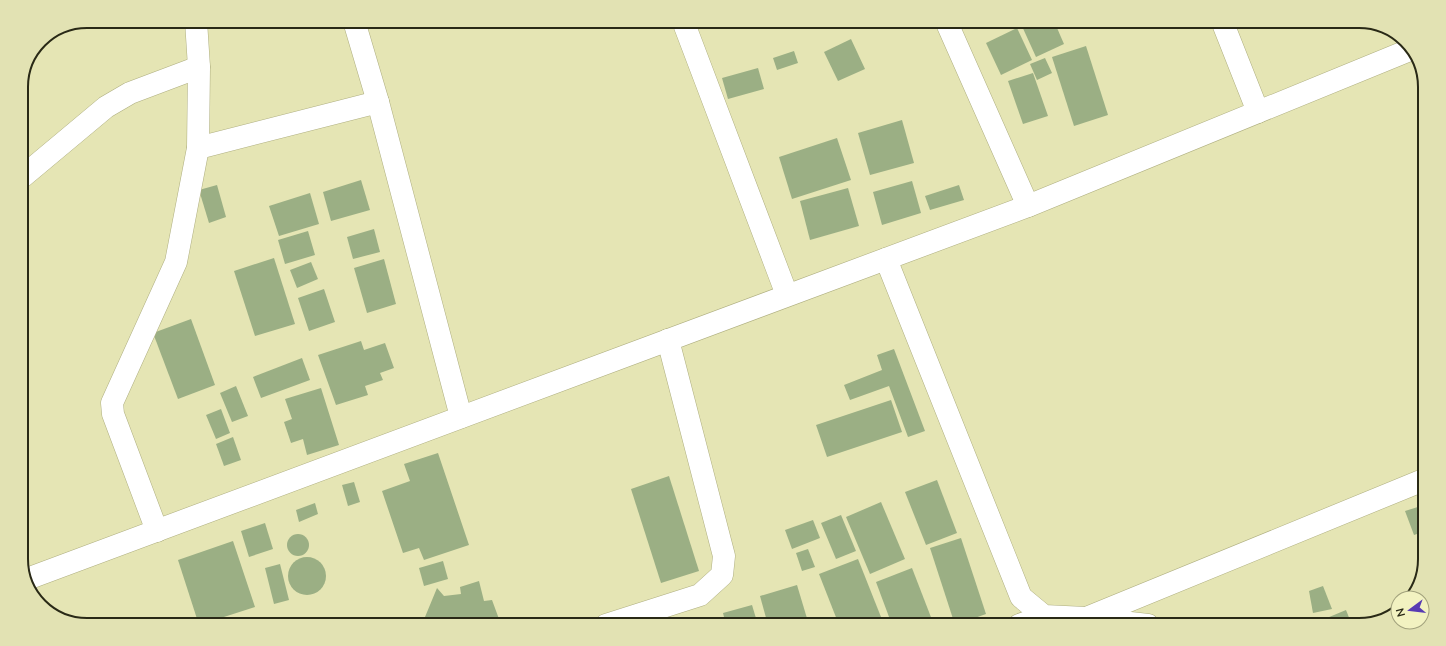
<svg xmlns="http://www.w3.org/2000/svg" width="1446" height="646" font-family="Mulish,sans-serif">
  <rect width="100%" height="100%" fill="#e5e5b4"/>
  <g fill="#9baf84">
    <path d="M1028 21H1054L1064 44 1036 57 1021 24Z"/>
    <path d="M1061 21H1080L1064 27Z"/>
    <path d="M1017 28 1032 60 1001 75 986 43Z"/>
    <path d="M851 39 865 69 838 81 824 52Z"/>
    <path d="M1086 46 1108 115 1074 126 1052 57Z"/>
    <path d="M794 51 798 63 777 70 773 58Z"/>
    <path d="M1045 58 1052 73 1037 80 1030 64Z"/>
    <path d="M758 68 764 89 728 99 722 78Z"/>
    <path d="M1033 73 1048 116 1023 124 1008 81Z"/>
    <path d="M902 120 914 163 870 175 858 133Z"/>
    <path d="M837 138 851 180 792 199 779 157Z"/>
    <path d="M361 180 370 210 331 221 323 192Z"/>
    <path d="M912 181 921 213 882 225 873 192Z"/>
    <path d="M217 185 226 217 209 223 199 190Z"/>
    <path d="M959 185 964 200 930 210 925 196Z"/>
    <path d="M848 188 859 226 810 240 800 201Z"/>
    <path d="M310 193 319 224 279 236 269 206Z"/>
    <path d="M374 229 380 252 353 259 347 237Z"/>
    <path d="M308 231 315 255 285 264 278 240Z"/>
    <path d="M274 258 295 324 255 336 234 271Z"/>
    <path d="M384 259 396 304 367 313 354 268Z"/>
    <path d="M311 262 318 279 297 288 290 270Z"/>
    <path d="M324 289 335 322 309 331 298 298Z"/>
    <path d="M191 319 215 385 178 399 153 333Z"/>
    <path d="M361 341 364 350 385 343 394 368 380 373 383 380 365 386 368 395 336 405 318 355Z"/>
    <path d="M894 349 925 431 908 437 889 386 850 400 844 385 882 370 877 355Z"/>
    <path d="M302 358 310 380 261 398 253 377Z"/>
    <path d="M236 386 248 416 232 422 220 393Z"/>
    <path d="M321 388 339 445 307 455 303 439 291 443 284 422 292 419 285 399Z"/>
    <path d="M891 400 902 432 827 457 816 425Z"/>
    <path d="M221 409 230 433 216 439 206 415Z"/>
    <path d="M233 437 241 460 224 466 216 444Z"/>
    <path d="M438 453 469 545 424 560 419 548 403 553 382 491 410 481 404 464Z"/>
    <path d="M669 476 699 571 661 583 631 489Z"/>
    <path d="M937 480 957 533 926 545 905 492Z"/>
    <path d="M354 482 360 502 348 506 342 485Z"/>
    <path d="M881 502 905 559 870 574 846 517Z"/>
    <path d="M315 503 318 514 299 522 296 510Z"/>
    <path d="M1421 506 1420 533 1414 535 1405 511Z"/>
    <path d="M841 515 856 551 836 559 821 523Z"/>
    <path d="M813 520 820 538 792 549 785 530Z"/>
    <path d="M265 523 273 549 249 557 241 531Z"/>
    <circle cx="298" cy="545" r="11"/>
    <path d="M961 538 986 614 955 625 930 548Z"/>
    <path d="M233 541 255 607 199 625 178 560Z"/>
    <path d="M808 549 815 567 802 571 796 553Z"/>
    <circle cx="307" cy="576" r="19"/>
    <path d="M858 559 881 617 862 625H839L819 574Z"/>
    <path d="M443 561 448 579 424 586 419 568Z"/>
    <path d="M280 564 289 600 274 604 265 568Z"/>
    <path d="M912 568 934 625H892L876 582Z"/>
    <path d="M479 581 484 601 492 600 499 619 489 624 490 625H422L434 622 431 618 425 617 437 588 444 596 461 594 460 587Z"/>
    <path d="M797 585 809 625H768L760 596Z"/>
    <path d="M1323 586 1332 609 1313 613 1309 591Z"/>
    <path d="M752 605 758 625H726L723 613Z"/>
    <path d="M1346 610 1352 625H1310Z"/>
  </g>
  <g fill="none" stroke-linecap="round" stroke-linejoin="round">
    <defs>
      <g id="minor">
        <path d="M354 21 378 102 461 417"/>
        <path d="M683 21 787 295"/>
        <path d="M946 21 1028 206"/>
        <path d="M1222 21 1258 112"/>
        <path d="M198 148 378 102"/>
        <path d="M21 178 106 107 130 93 199 67"/>
        <path d="M886 259 1021 597 1044 616 1086 618 1148 625"/>
        <path d="M157 531 113 414 112 403 176 262 198 148 199 67 196 21"/>
        <path d="M27 579 1028 206 1412 49"/>
        <path d="M1089 617 1421 481"/>
        <path d="M606 625 700 595 722 575 724 556 668 340"/>
        <path d="M1019 625 1044 616"/>
      </g>
    </defs>
    <use href="#minor" stroke="#afaf80" stroke-width="23"/>
    <use href="#minor" stroke="#fff" stroke-width="22"/>
  </g>
  <path d="M0 0H1446V646H0ZM87 28H1359A59 59 0 0 1 1418 87V559A59 59 0 0 1 1359 618H87A59 59 0 0 1 28 559V87A59 59 0 0 1 87 28Z" fill="#e2e2b3" fill-rule="evenodd"/>
  <path fill="none" stroke="#292916" stroke-width="2" d="M87 28H1359A59 59 0 0 1 1418 87V559A59 59 0 0 1 1359 618H87A59 59 0 0 1 28 559V87A59 59 0 0 1 87 28Z"/>
  <g transform="translate(1410 610) rotate(255)"><circle r="19" fill="#f2f2c1" stroke="#a2a27d"/>
  <path d="M0-3L7 15L0 10L-7 15Z" fill="#573bb3"/>
  <text y="-6" font-size="11" font-weight="bold" text-anchor="middle" fill="#292916">N</text>
  </g>
</svg>
